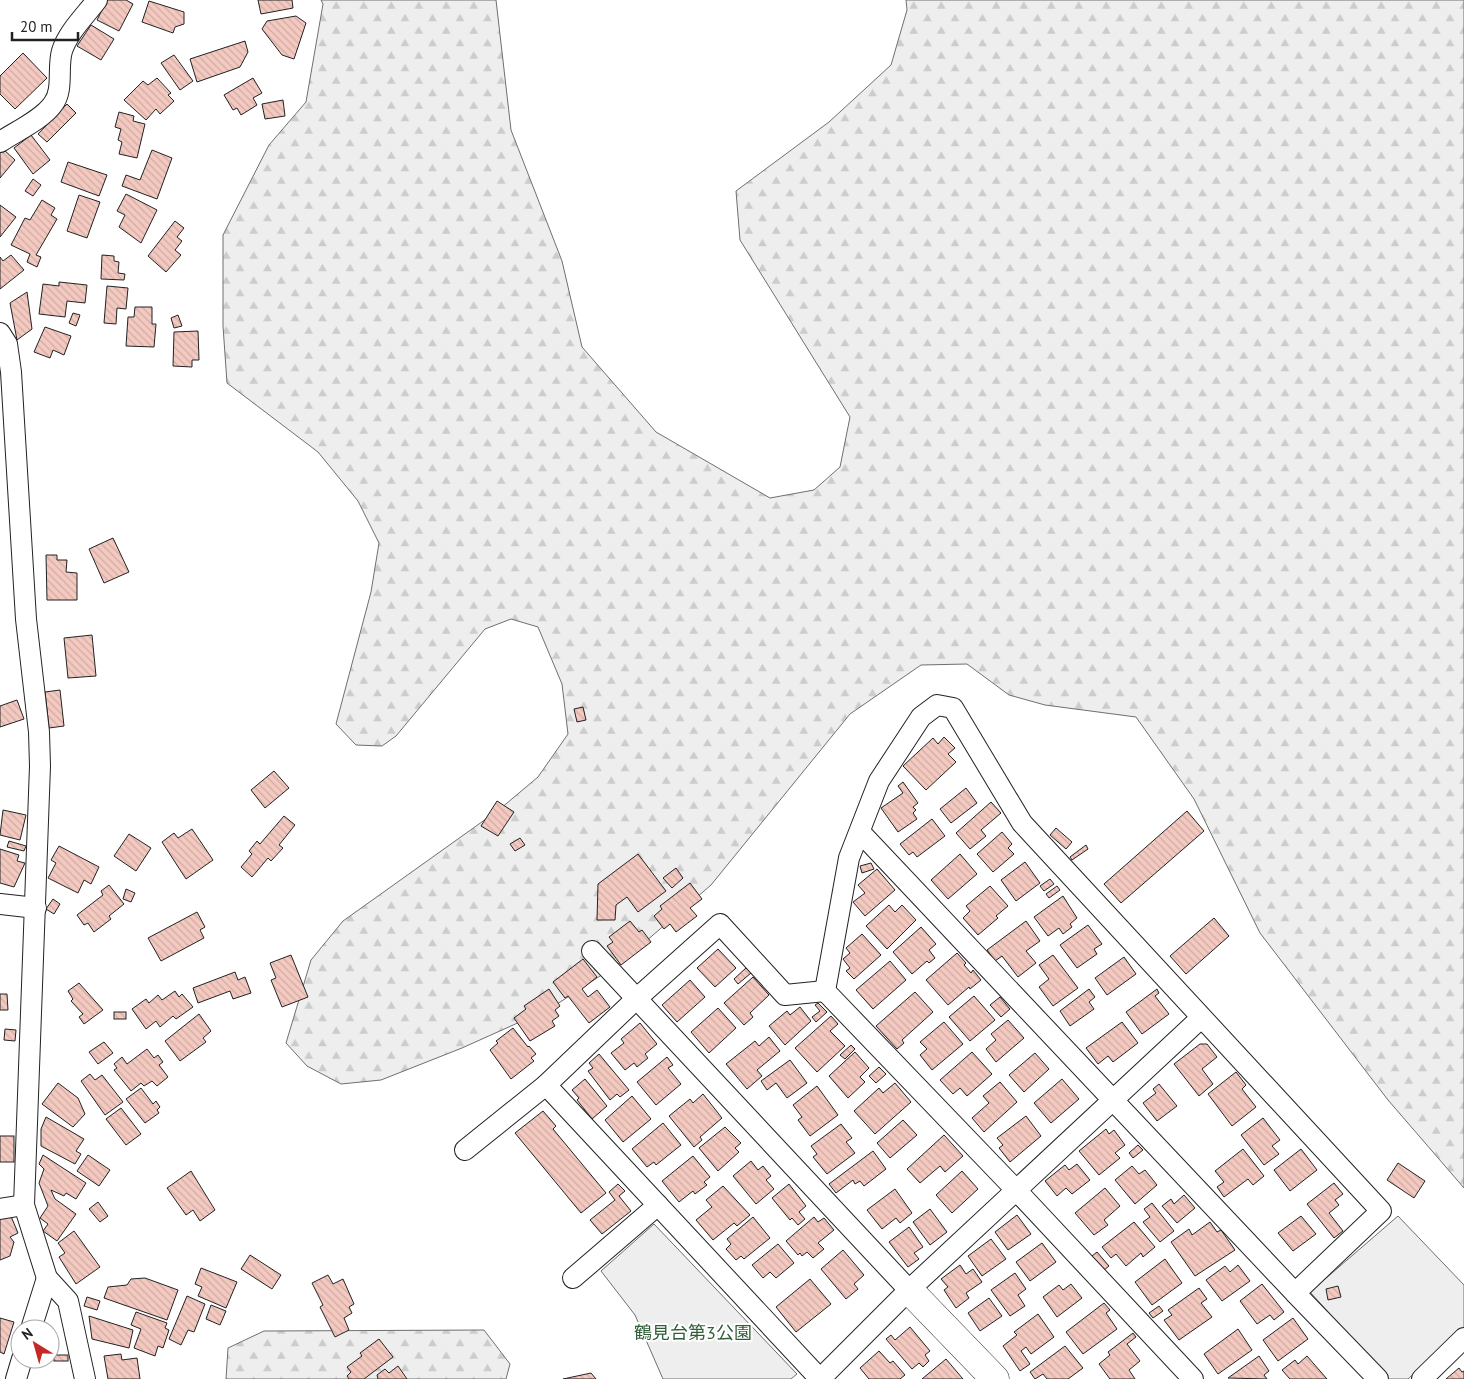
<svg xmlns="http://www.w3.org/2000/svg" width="1464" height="1379" font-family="'PT Sans','Noto Sans JP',sans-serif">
  <defs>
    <pattern id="forest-firs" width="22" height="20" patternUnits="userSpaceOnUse" patternTransform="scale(1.25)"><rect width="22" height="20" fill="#eee"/><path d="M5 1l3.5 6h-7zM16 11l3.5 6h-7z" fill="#ccc"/></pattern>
    <pattern id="building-back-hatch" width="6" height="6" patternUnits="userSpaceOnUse" patternTransform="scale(1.25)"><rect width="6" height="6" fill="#f3c9c0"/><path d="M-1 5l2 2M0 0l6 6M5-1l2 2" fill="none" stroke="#d0aca5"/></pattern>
  </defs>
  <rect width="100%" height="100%" fill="#fff"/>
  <g fill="url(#forest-firs)" stroke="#6f6f6f">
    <path d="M321 0H496L511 130 562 261 582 347 656 432 770 498 814 490 840 467 850 417 740 240 736 191 829 122 891 65 907 10 906 0H1464V1188L1388 1100 1260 933 1194 799 1136 717 1045 705 1009 695 967 664 921 665 850 714 711 885 623 961 551 1008 462 1048 381 1080 341 1084 307 1066 286 1043 311 960 343 921 500 809 538 777 568 734 562 684 538 627 511 619 485 629 396 736 382 746 356 745 336 724 371 592 379 543 358 501 318 452 227 383 223 326V235L269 145 306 102 323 4Z"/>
    <path d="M484 1330 510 1364 506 1379H226L228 1348 264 1331Z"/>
  </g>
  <g fill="#eee" stroke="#6f6f6f">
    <path d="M1398 1216 1464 1285V1328L1408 1379H1389L1310 1292Z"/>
    <path d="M654 1224 797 1374 791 1379H663L635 1315 601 1271Z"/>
  </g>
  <g fill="url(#building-back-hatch)" stroke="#222">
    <path d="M107 0H126L133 4 119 31 97 20Z"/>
    <path d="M258 0H292L293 8 261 14Z"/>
    <path d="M149 1 184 12V24L175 27 173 33 142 22Z"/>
    <path d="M296 16 306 23 294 59 282 55 262 29 267 21Z"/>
    <path d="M91 25 114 39 101 60 77 46Z"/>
    <path d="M245 41 248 52 240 67 197 82 190 59Z"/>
    <path d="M23 53 47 78 15 109 0 94V76Z"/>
    <path d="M174 55 193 81 180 90 161 63Z"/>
    <path d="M157 78 171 93 168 95 174 101 160 114 156 109 146 120 124 100 143 81 148 85Z"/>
    <path d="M253 78 262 93 253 98 257 105 241 115 237 108 233 110 224 95Z"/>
    <path d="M283 100 285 116 265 119 262 104Z"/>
    <path d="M67 104 76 113 47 142 38 134Z"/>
    <path d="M119 112 134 116 133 121 145 124 137 158 119 154 122 142 118 140 121 129 115 127Z"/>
    <path d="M31 135 50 160 33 174 14 148Z"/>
    <path d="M3 149 15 160 0 178V153Z"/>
    <path d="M152 150 172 158 157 199 122 186 126 175 140 180Z"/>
    <path d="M68 162 107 175 99 196 61 182Z"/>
    <path d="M33 179 41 185 33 196 25 191Z"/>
    <path d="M126 194 157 210 141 243 119 227 125 215 117 211Z"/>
    <path d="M79 195 100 202 87 238 67 231Z"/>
    <path d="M42 200 55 208 51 215 57 219 36 255 41 257 37 267 27 262 30 254 11 245 25 218 30 220Z"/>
    <path d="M0 205 16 217 0 237Z"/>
    <path d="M175 221 184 228 177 237 182 241 175 250 181 255 166 272 148 256Z"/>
    <path d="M11 255 24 270 0 289V257L3 261Z"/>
    <path d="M102 255 114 256V261L119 262 118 273 125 274 124 280 101 279Z"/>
    <path d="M59 282 87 285 85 303 67 301 65 317 39 314 43 284 59 286Z"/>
    <path d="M107 286 128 288 126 309 117 308 116 324 104 323Z"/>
    <path d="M27 292 32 329 17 340 10 303Z"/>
    <path d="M135 307H152V324H156L154 347 126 346 128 317H134Z"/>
    <path d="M73 313 80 315 76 326 69 323Z"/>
    <path d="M178 315 182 326 174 328 171 318Z"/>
    <path d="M45 327 71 336 64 355 53 350 50 358 34 352Z"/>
    <path d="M198 331 199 360H192V367L173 366 174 332Z"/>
    <path d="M113 538 129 572 104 583 89 549Z"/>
    <path d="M46 555H57V560H67L66 572 77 573V600H47Z"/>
    <path d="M92 635 96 676 68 678 64 638Z"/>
    <path d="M60 690 64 726 49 728 45 692Z"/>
    <path d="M17 700 24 719 0 727V706Z"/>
    <path d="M583 707 586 720 577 722 574 709Z"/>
    <path d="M944 737 955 748 948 754 956 762 926 790 903 766 933 738 938 744Z"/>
    <path d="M274 771 289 788 265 808 251 790Z"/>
    <path d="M903 782 918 803 913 807 916 810 913 813 917 819 898 832 881 808 903 793 898 786Z"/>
    <path d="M966 788 977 803 951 823 940 809Z"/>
    <path d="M497 801 514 812 498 836 481 826Z"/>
    <path d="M991 802 1001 813 981 830 986 836 970 849 956 833Z"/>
    <path d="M3 810 26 815 20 840 0 835Z"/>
    <path d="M1187 811 1204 831 1121 903 1104 884Z"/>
    <path d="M284 816 295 825 279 845 283 848 271 861 268 858 252 877 241 867 252 854 249 851 257 841 260 844Z"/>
    <path d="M932 819 945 836 917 857 913 852 909 855 900 844Z"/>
    <path d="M1056 828 1072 842 1066 849 1050 835Z"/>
    <path d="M192 829 213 860 186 879 162 842 174 833 178 838Z"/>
    <path d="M1002 832 1012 844 1008 848 1014 854 993 872 977 854Z"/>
    <path d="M129 834 151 848 136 871 114 856Z"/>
    <path d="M520 838 525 845 515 851 510 844Z"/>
    <path d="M9 841 26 846 24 851 7 847Z"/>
    <path d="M1086 845 1088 849 1072 860 1070 857Z"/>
    <path d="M59 846 99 867 91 884 84 880 78 893 48 878 56 863 51 860Z"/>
    <path d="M0 849 19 855 17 861 25 863 14 887 0 883Z"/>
    <path d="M638 854 666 891 638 912 627 897 616 905 615 920H597L598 884Z"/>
    <path d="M960 854 977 874 948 899 931 880Z"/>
    <path d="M1025 862 1040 883 1016 901 1001 880Z"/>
    <path d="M871 863 874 869 862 873 860 866Z"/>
    <path d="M676 868 683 878 672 888 663 878Z"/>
    <path d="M877 869 895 890 865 916 853 902 865 893 858 885Z"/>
    <path d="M1050 879 1054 884 1044 891 1040 886Z"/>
    <path d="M690 883 702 899 690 908 697 916 676 932 670 924 664 929 654 916 662 909 660 906Z"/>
    <path d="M109 885 124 904 109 916 111 919 94 932 88 923 84 925 77 915 103 895 101 891Z"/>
    <path d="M990 886 1008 906 996 916 998 918 978 935 963 918 970 911 966 906Z"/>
    <path d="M1057 886 1060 890 1049 898 1046 894Z"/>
    <path d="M126 889 135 893 131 902 123 899Z"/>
    <path d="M1063 896 1077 918 1070 924 1072 927 1063 934 1059 928 1048 936 1034 917Z"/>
    <path d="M53 899 60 904 54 914 46 909Z"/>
    <path d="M889 905 895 912 902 905 916 920 887 949 866 926Z"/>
    <path d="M197 912 205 927 200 930 204 938 161 961 148 938Z"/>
    <path d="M1214 918 1229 936 1186 974 1170 956Z"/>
    <path d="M630 921 639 932 642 930 651 942 621 965 607 946 613 942 609 937Z"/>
    <path d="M1026 921 1040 941 1026 951 1036 963 1018 977 1002 956 995 961 987 950Z"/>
    <path d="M1088 925 1102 944 1094 949 1097 954 1077 968 1060 945Z"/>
    <path d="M921 927 936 944 929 950 935 958 929 963 927 961 912 974 893 952Z"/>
    <path d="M862 934 881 955 854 979 846 971 850 968 843 959 850 953 846 948Z"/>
    <path d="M718 949 736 968 715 987 697 968Z"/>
    <path d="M957 953 966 963 964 965 971 973 973 970 981 980 970 989 969 987 948 1005 926 980Z"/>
    <path d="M291 955 308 997 282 1007 271 980 276 978 270 963Z"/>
    <path d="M1053 955 1078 988 1053 1006 1039 987 1049 979 1039 965Z"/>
    <path d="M1124 957 1136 974 1107 995 1095 978Z"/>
    <path d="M583 959 597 977 582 989 588 997 597 990 610 1007 589 1023 568 996 565 998 553 982Z"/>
    <path d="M890 961 906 980 873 1009 856 990Z"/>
    <path d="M746 968 751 973 738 984 734 979Z"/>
    <path d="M235 972 238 980 245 977 251 993 233 999 230 991 198 1003 193 988Z"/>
    <path d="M753 977 769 995 750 1013 753 1017 744 1025 724 1003Z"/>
    <path d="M690 980 705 997 677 1022 662 1005Z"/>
    <path d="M79 983 103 1010 84 1024 79 1017 83 1014 71 1001 73 999 68 991Z"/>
    <path d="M549 989 560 1006 555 1010 559 1016 552 1021 555 1026 530 1041 514 1018 526 1009 524 1006Z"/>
    <path d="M1089 989 1095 997 1089 1002 1094 1009 1070 1026 1060 1011Z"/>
    <path d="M1157 989 1159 993 1155 996 1169 1014 1142 1034 1126 1012Z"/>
    <path d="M175 991 179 997 182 994 193 1007 176 1019 173 1016 160 1027 156 1021 146 1029 132 1009 146 999 149 1003 158 995 162 1000Z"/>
    <path d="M915 992 933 1012 902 1040 904 1043 897 1049 876 1026Z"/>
    <path d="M0 994H7L8 1010H0Z"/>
    <path d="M974 996 995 1020 970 1041 949 1017Z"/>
    <path d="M1000 997 1010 1009 1001 1017 990 1005Z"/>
    <path d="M818 1003 827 1012 816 1022 812 1017 820 1011 815 1005Z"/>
    <path d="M800 1007 811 1021 785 1045 769 1026 787 1011 790 1015Z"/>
    <path d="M718 1008 736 1028 709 1053 691 1032Z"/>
    <rect x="114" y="1012" width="12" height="7"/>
    <path d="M199 1014 211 1031 203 1038 206 1042 180 1061 165 1041Z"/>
    <path d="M831 1016 838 1024 830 1031 845 1046 817 1072 795 1048Z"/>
    <path d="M1008 1020 1024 1038 996 1062 986 1049 996 1040 991 1034Z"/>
    <path d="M944 1022 963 1044 932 1070 920 1055 927 1049 920 1042Z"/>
    <path d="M1122 1022 1138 1043 1113 1062 1108 1056 1098 1064 1086 1048Z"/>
    <path d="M640 1023 657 1044 645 1054 648 1058 637 1067 634 1063 625 1070 611 1053 624 1043 621 1039Z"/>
    <path d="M513 1028 528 1047 529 1046 536 1054 531 1058 534 1061 511 1079 490 1050 498 1043 496 1041Z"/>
    <path d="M5 1029 16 1030 15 1041 4 1040Z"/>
    <path d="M769 1037 780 1051 757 1070 762 1076 747 1089 726 1064 755 1041 759 1046Z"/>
    <path d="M104 1042 113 1053 98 1064 89 1052Z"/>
    <path d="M1200 1044H1207L1217 1057 1202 1069 1213 1084 1199 1096 1174 1064Z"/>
    <path d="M851 1045 855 1049 845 1059 840 1055Z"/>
    <path d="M147 1049 154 1058 158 1055 163 1062 159 1065 168 1077 157 1086 152 1081 144 1086 141 1083 131 1091 114 1070 117 1068 114 1064 122 1057 127 1064Z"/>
    <path d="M855 1052 869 1068 860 1077 865 1082 848 1098 829 1076Z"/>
    <path d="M972 1052 992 1074 967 1096 960 1088 953 1094 940 1080Z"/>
    <path d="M1035 1053 1049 1069 1024 1092 1009 1075Z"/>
    <path d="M599 1054 629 1090 620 1097 617 1094 610 1100 588 1071 593 1068 589 1063Z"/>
    <path d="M667 1057 673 1065 668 1068 681 1084 656 1105 637 1082Z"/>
    <path d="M790 1060 807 1083 787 1098 776 1083 767 1090 761 1081Z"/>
    <path d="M879 1067 886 1074 876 1083 869 1076Z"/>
    <path d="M1236 1072 1246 1085 1242 1089 1256 1107 1232 1126 1208 1094Z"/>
    <path d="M90 1074 95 1080 102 1075 123 1102 105 1115 81 1081Z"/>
    <path d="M585 1079 607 1106 592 1119 577 1100 579 1098 572 1090Z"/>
    <path d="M1062 1079 1079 1099 1051 1123 1034 1103Z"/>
    <path d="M1000 1082 1017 1102 984 1132 972 1118 989 1103 983 1096Z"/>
    <path d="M58 1083 78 1098 85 1114 73 1127 42 1104Z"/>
    <path d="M895 1083 911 1102 875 1134 854 1111 879 1088 883 1093Z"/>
    <path d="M1159 1084 1177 1106 1157 1121 1143 1103 1156 1093 1153 1089Z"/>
    <path d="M817 1086 838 1115 810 1136 798 1120 802 1117 793 1105Z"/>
    <path d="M141 1088 153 1104 156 1101 160 1107 157 1110 159 1113 145 1123 126 1099Z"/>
    <path d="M703 1094 722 1118 700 1137 702 1140 694 1147 669 1116 690 1099 693 1103Z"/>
    <path d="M632 1096 651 1119 623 1142 605 1120Z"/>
    <path d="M121 1108 141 1134 126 1145 106 1119Z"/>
    <path d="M543 1111 556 1126 553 1129 606 1193 581 1213 515 1133Z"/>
    <path d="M1026 1116 1041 1136 1010 1162 999 1148 1003 1145 997 1138Z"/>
    <path d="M46 1117 84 1139 76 1151 81 1154 75 1164 41 1146V1129Z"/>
    <path d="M1263 1118 1280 1140 1272 1146 1279 1154 1264 1165 1241 1135Z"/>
    <path d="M903 1120 917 1135 890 1158 877 1143Z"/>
    <path d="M663 1123 681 1145 656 1165 654 1162 647 1167 632 1149Z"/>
    <path d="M841 1124 852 1138 846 1142 855 1153 827 1174 813 1157 817 1154 811 1146Z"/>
    <path d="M725 1127 741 1143 735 1148 739 1152 718 1171 699 1148Z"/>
    <path d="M1106 1129 1109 1134 1114 1130 1125 1145 1115 1153 1120 1158 1099 1175 1079 1151Z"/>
    <path d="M944 1135 963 1156 945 1172 940 1166 920 1183 907 1169Z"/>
    <rect x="0" y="1136" width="14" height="26"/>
    <path d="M1138 1145 1143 1150 1133 1158 1129 1153Z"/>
    <path d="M1243 1149 1264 1176 1253 1185 1248 1179 1224 1197 1217 1187 1224 1182 1215 1171Z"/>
    <path d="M1301 1149 1317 1170 1290 1191 1274 1170Z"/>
    <path d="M873 1151 886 1169 864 1186 860 1181 855 1184 853 1180 836 1193 829 1184Z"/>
    <path d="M43 1155 86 1183 76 1199 66 1193 64 1196 51 1190 55 1199 76 1214 57 1241 43 1231 48 1224 40 1218 48 1206 39 1183 44 1169 39 1164Z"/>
    <path d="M88 1155 110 1170 99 1186 77 1171Z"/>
    <path d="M693 1156 710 1177 704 1182 707 1185 695 1194 693 1191 679 1202 662 1181Z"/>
    <path d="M751 1161 758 1170 763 1166 771 1176 766 1180 774 1189 756 1204 733 1176Z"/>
    <path d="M1398 1163 1425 1181 1414 1198 1387 1180Z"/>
    <path d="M1077 1164 1090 1180 1072 1194 1066 1188 1057 1196 1045 1181 1065 1165 1069 1170Z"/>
    <path d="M1132 1166 1139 1174 1145 1170 1157 1185 1135 1204 1115 1180Z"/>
    <path d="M191 1171 215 1210 200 1221 193 1210 186 1215 167 1188Z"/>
    <path d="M962 1171 978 1189 952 1213 936 1195Z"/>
    <path d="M1334 1183 1343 1194 1335 1200 1339 1205 1329 1213 1343 1231 1334 1238 1307 1204Z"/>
    <path d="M618 1184 625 1191 619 1196 631 1211 602 1234 590 1220 615 1200 609 1192Z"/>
    <path d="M789 1184 806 1206 799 1212 805 1219 798 1225 792 1218 790 1220 772 1198Z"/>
    <path d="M723 1186 750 1215 737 1226 734 1223 713 1240 696 1220 712 1207 706 1200Z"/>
    <path d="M1105 1188 1120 1206 1104 1220 1108 1225 1094 1235 1075 1213Z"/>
    <path d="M895 1189 912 1213 900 1223 896 1218 882 1229 867 1210Z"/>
    <path d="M1184 1195 1195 1208 1177 1223 1162 1206 1171 1199 1174 1204Z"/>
    <path d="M98 1202 108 1216 100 1222 89 1209Z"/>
    <path d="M1152 1203 1174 1231 1160 1242 1143 1222 1150 1217 1144 1209Z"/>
    <path d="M930 1209 947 1232 930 1245 913 1222Z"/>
    <path d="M10 1214 18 1233 10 1237 14 1242 10 1256 0 1260V1218Z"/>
    <path d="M1017 1215 1031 1234 1008 1250 995 1232Z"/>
    <path d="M1301 1216 1316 1234 1293 1251 1278 1233Z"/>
    <path d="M753 1217 770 1238 744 1259 741 1256 736 1260 726 1249 731 1244 727 1239Z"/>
    <path d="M814 1217 818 1222 824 1218 834 1230 818 1243 824 1249 813 1258 807 1252 802 1256 800 1253 798 1255 786 1241Z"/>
    <path d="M1134 1222 1155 1247 1143 1257 1141 1253 1126 1266 1116 1254 1111 1258 1102 1247Z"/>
    <path d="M1210 1222 1217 1232 1221 1230 1235 1250 1195 1276 1171 1242 1189 1229 1192 1235Z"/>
    <path d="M909 1227 923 1247 914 1253 919 1259 908 1267 889 1242Z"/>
    <path d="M74 1231 100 1267 76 1284 59 1257 65 1253 58 1243Z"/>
    <path d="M991 1239 1006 1259 982 1276 968 1256Z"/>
    <path d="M1042 1243 1056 1262 1030 1281 1016 1262Z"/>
    <path d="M778 1244 794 1263 776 1278 770 1272 763 1278 752 1265Z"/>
    <path d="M843 1250 864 1275 854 1284 858 1289 846 1299 821 1269Z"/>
    <path d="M1097 1252 1109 1266 1104 1270 1092 1256Z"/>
    <path d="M250 1255 281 1275 272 1289 241 1269Z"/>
    <path d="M1165 1259 1182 1283 1152 1305 1135 1282Z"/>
    <path d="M960 1265 966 1274 973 1269 982 1282 966 1293 969 1298 956 1308 944 1290 948 1287 941 1279Z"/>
    <path d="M1238 1265 1250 1281 1222 1301 1206 1280 1225 1266 1230 1272Z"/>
    <path d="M201 1268 237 1282 226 1308 198 1296 202 1287 195 1284Z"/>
    <path d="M1015 1273 1026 1289 1018 1295 1025 1306 1010 1316 991 1290Z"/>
    <path d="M328 1275 333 1284 343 1279 354 1304 349 1307 352 1313 344 1318 349 1330 335 1337 320 1307 323 1305 312 1283Z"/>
    <path d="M145 1278 178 1290 167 1320 104 1298 108 1287 127 1285 131 1279Z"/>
    <path d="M810 1279 831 1304 796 1332 776 1307Z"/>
    <path d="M1071 1284 1082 1298 1057 1317 1043 1297 1059 1285 1063 1290Z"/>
    <path d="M1262 1284 1284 1312 1274 1320 1270 1315 1257 1324 1240 1301Z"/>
    <path d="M1338 1286 1341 1297 1328 1300 1326 1289Z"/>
    <path d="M1199 1288 1207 1299 1201 1303 1212 1317 1179 1340 1164 1320 1172 1315 1168 1310Z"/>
    <path d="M187 1296 205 1304 194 1332 188 1330 181 1345 169 1339Z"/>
    <path d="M87 1297 100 1301 97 1310 84 1306Z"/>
    <path d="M989 1298 1002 1316 980 1331 968 1313Z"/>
    <path d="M1104 1303 1110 1310 1106 1313 1117 1329 1083 1354 1066 1332Z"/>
    <path d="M211 1305 226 1311 220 1325 206 1319Z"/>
    <path d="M1159 1306 1163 1311 1153 1318 1149 1313Z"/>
    <path d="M136 1312 167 1323 165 1328 169 1330 163 1348 158 1346 155 1356 134 1348 141 1329 131 1325Z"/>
    <path d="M1038 1314 1054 1337 1031 1354 1026 1347 1021 1351 1030 1364 1020 1371 1003 1346 1017 1335 1014 1332Z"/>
    <path d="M89 1316 133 1330 129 1348 92 1339Z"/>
    <path d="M0 1318 14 1322 4 1354 0 1352Z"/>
    <path d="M1293 1318 1308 1339 1278 1361 1263 1340Z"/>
    <path d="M910 1327 930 1351 925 1355 929 1361 923 1367 919 1363 912 1369 886 1339 891 1335 895 1340Z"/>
    <path d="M1238 1329 1252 1350 1218 1374 1204 1354Z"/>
    <path d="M1133 1333 1136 1337 1127 1344 1140 1361 1129 1370 1135 1379H1110L1099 1364 1110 1355 1108 1352Z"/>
    <path d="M379 1339 393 1357 364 1379H349L347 1376 351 1372 347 1367 362 1356 360 1353Z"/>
    <path d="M1065 1346 1083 1368 1068 1379H1047L1043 1374 1035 1379 1030 1372Z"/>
    <path d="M879 1351 890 1363 893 1361 905 1375 900 1379H869L860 1368Z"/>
    <path d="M121 1354 122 1360 137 1358 140 1379H108L104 1356Z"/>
    <rect x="54" y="1355" width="14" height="6"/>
    <path d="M1259 1356 1269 1371 1264 1375 1267 1379 1228 1378Z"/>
    <path d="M1307 1356 1327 1379H1290L1282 1370 1295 1360 1298 1364Z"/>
    <path d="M946 1359 963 1379H922Z"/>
    <path d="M398 1366 407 1379H378L377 1375 385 1369 389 1373Z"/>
    <path d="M1459 1368 1462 1372 1464 1371V1379H1446Z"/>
    <path d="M591 1373 596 1379H563Z"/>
  </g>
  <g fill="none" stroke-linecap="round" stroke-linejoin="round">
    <defs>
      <g id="street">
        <path d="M0 142C15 132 43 119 53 104 64 90 57 68 62 51 68 32 85 16 97 0"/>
        <path d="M0 333 7 344 11 372 26 619 39 732 40 766 24 1205 47 1278 68 1301 85 1379"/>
        <path d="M860 832 1295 1293"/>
        <path d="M0 904 36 908"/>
        <path d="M592 951 909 1290"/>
        <path d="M825 991 849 858 879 781 921 717 937 705 953 708 1022 823 1381 1211 1295 1293 1378 1379"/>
        <path d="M825 991 1017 1191 1193 1379"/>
        <path d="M465 1150 546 1085"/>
        <path d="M0 1209 24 1205"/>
        <path d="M573 1278 658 1205"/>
        <path d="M31 1329 47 1278"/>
        <path d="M16 1379 22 1359"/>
        <path d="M820 1379 546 1085 635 1000 720 924 785 995 825 991"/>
        <path d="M820 1379 909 1290 1201 1018"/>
        <path d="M1422 1379 1464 1338"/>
      </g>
      <path id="secondary" d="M909 1290 995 1379"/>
    </defs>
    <use href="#street" stroke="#222" stroke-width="22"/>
    <use href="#secondary" stroke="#222" stroke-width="29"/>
    <use href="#street" stroke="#fff" stroke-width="20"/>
    <use href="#secondary" stroke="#fff" stroke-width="28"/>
  </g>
  <g text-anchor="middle" stroke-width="4" stroke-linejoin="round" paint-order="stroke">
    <g font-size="18" fill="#2f5e38" stroke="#fff">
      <text x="693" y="1339">鶴見台第3公園</text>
    </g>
  </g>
  <g transform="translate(35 1344) rotate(323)"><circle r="24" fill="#ffffff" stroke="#a7a7a7"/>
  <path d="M0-4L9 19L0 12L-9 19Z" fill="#c62828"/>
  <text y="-8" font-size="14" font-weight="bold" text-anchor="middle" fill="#222222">N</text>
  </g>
  <path d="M12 32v8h66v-8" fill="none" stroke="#222222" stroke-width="2.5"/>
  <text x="20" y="32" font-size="15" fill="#222222" stroke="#ffffff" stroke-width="4" paint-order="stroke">20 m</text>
</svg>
